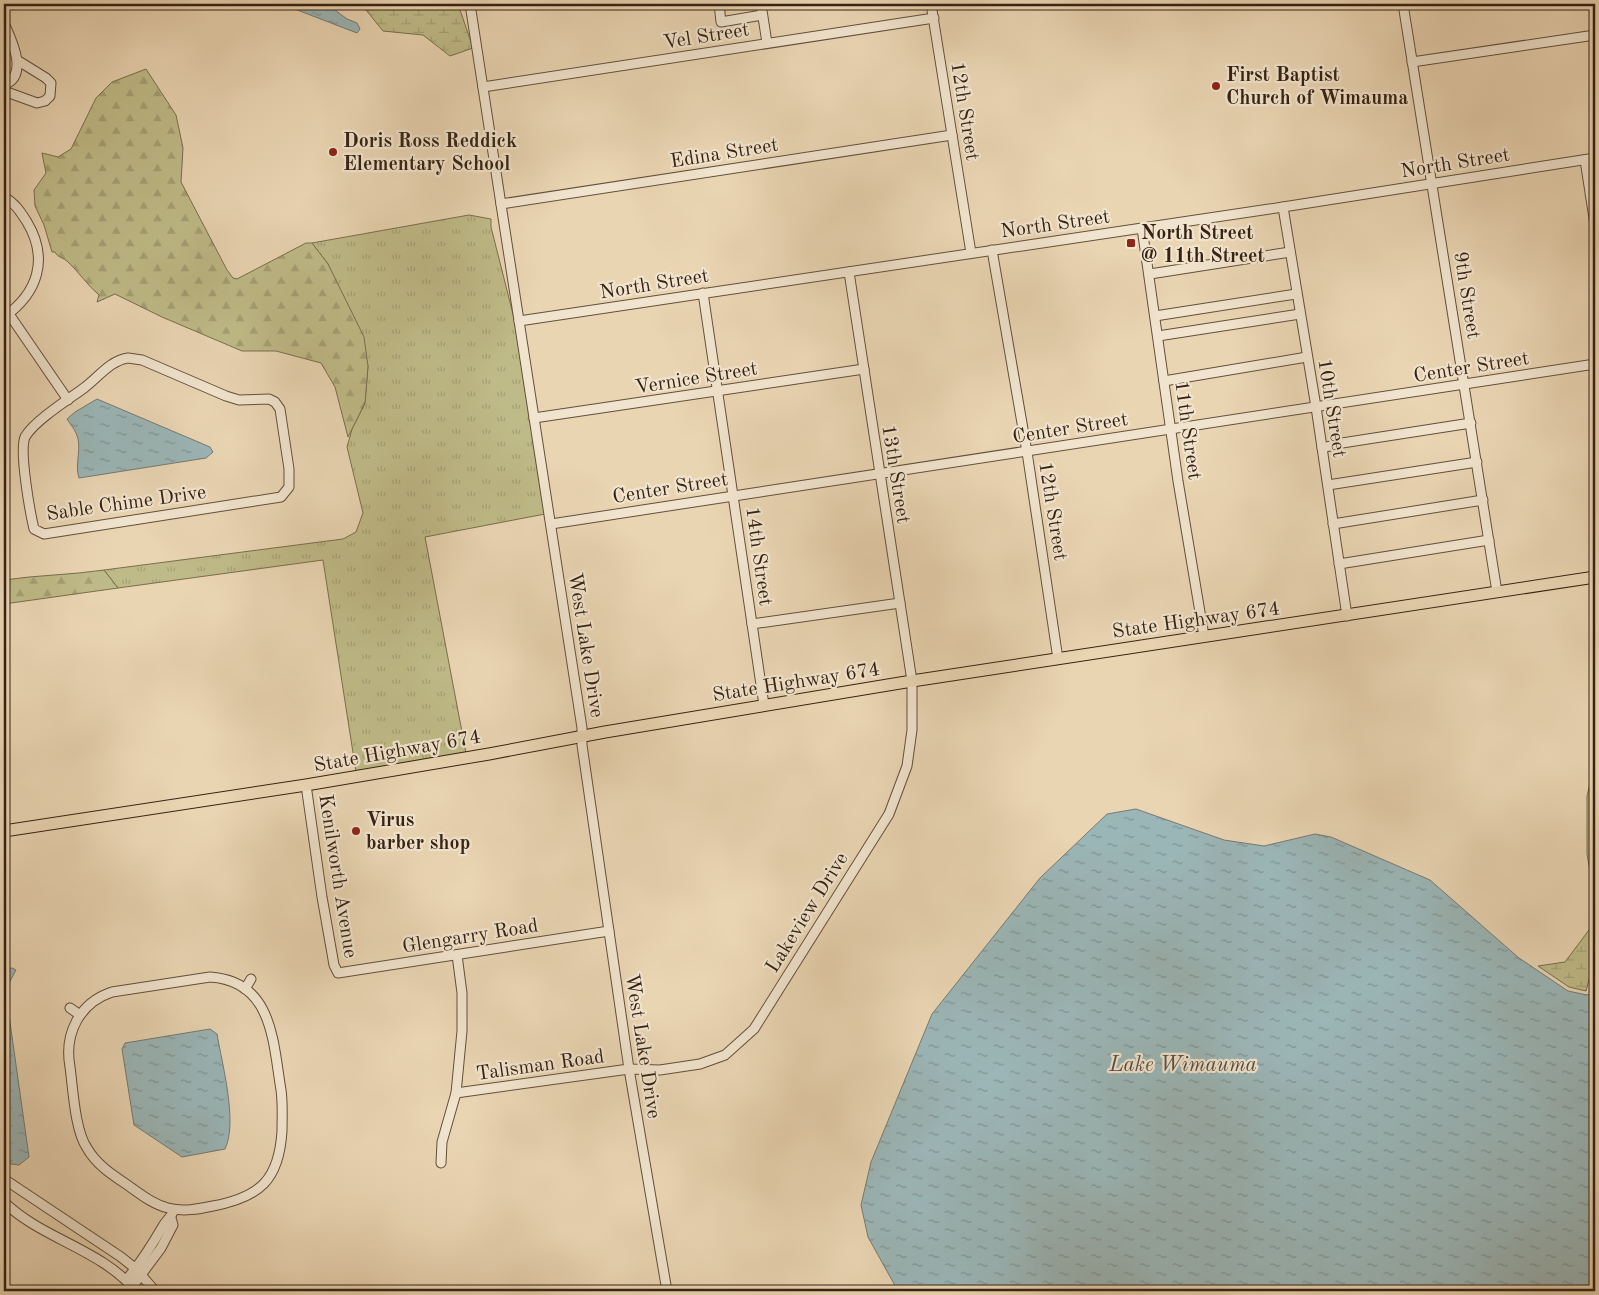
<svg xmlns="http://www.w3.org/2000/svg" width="1599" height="1295" font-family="'Old Standard TT',serif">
  <defs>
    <pattern id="grass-tufts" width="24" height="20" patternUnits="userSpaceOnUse" patternTransform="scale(1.25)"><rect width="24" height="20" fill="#bfbb88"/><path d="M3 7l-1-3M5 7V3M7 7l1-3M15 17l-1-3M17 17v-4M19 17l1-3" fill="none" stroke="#a5a074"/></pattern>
    <pattern id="forest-firs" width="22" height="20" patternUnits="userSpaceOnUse" patternTransform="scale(1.25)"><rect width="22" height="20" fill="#bfbb88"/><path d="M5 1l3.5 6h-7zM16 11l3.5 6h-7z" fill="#a5a074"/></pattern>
    <pattern id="wetland-marsh" width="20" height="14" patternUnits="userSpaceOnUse" patternTransform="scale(1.25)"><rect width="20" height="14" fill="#bfbb88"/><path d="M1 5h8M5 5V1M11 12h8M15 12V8" fill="none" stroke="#a5a074"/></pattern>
    <pattern id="water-ripples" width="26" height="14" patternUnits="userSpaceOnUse" patternTransform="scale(1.25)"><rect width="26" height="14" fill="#9bb6b7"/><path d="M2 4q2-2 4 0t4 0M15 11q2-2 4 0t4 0" fill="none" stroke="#7f9494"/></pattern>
  </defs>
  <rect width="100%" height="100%" fill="#ead5b3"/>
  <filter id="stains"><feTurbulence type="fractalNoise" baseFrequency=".004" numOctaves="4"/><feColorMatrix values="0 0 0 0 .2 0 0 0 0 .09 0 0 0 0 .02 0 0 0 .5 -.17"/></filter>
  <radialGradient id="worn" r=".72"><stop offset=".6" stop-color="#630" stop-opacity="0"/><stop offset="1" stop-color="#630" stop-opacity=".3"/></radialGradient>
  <path fill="url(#grass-tufts)" stroke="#7a6e4e" d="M469 215 491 219V227L516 326 545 514 425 537 466 753 356 772 323 560 118 588 104 570 343 539 356 532 363 513 347 447 352 429 365 403 368 366 328 264 312 243Z"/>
  <g fill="url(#forest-firs)" stroke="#7a6e4e">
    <path d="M146 69 176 115 183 148 181 182 227 270 233 278 237 279 306 243H312L328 264 364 337 368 366 365 403 348 437 335 387 321 363 276 351H242L162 317 115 294 97 302 99 295C87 285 79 272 68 262 63 257 58 258 55 252H52L44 225 35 206 34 190 46 173 42 153 58 157 71 149 96 98 112 82Z"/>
    <path d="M104 570 118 588 4 604V580C37 575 71 575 104 570Z"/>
  </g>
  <g fill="url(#wetland-marsh)" stroke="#7a6e4e">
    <path d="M356 4H458L473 48 450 56 423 35 383 31 366 10Z"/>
    <path d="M1595 763V901L1587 854V796Z"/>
    <path d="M1595 922V970L1591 972 1586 991 1569 987 1538 966 1565 962Z"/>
  </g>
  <g fill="url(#water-ripples)" stroke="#737b75">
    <path d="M285 4H327L347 19 357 23 360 29 357 33 287 6Z"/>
    <path d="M97 399 210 447 213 452 206 458 79 478C74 464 83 447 76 433 74 428 70 424 67 419L75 412Z"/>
    <path d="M1136 809 1224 840 1264 846 1315 834 1331 837 1430 880 1519 958 1568 991 1587 995 1595 992V1273L1591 1291H898L868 1237 861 1205 871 1162 932 1014 1040 878 1107 814Z"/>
    <path d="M12 968 16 970 10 981 7 1001 29 1157 19 1165 11 1164 4 1159V969Z"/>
    <path d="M210 1029 217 1034C222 1064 238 1122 225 1149L182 1157 134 1125 122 1049 125 1043Z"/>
  </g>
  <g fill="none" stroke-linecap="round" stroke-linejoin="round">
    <defs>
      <g id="minor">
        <path d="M470 4 582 728V745L629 1069 667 1291"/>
        <path d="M719 4 721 22 762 15"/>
        <path d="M761 4 767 43"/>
        <path d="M931 4 971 253"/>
        <path d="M1403 4 1497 592"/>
        <path d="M4 23C12 41 29 75 4 85"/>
        <path d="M1412 62 1595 35"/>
        <path d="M483 87 934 18"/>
        <path d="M4 91 37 103 45 101 50 96 51 83 46 78 17 60"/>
        <path d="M1585 160 1595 225"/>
        <path d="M4 197C15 203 20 211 27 222 49 259 38 293 4 317"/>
        <path d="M501 204 952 135"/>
        <path d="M1283 207 1316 407 1347 616"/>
        <path d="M1142 228 1178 481 1204 636"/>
        <path d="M992 250 1027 452 1058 659"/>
        <path d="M1150 274 1290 252"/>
        <path d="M703 293 764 705"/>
        <path d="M9 314 68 400"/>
        <path d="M1155 316 1296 294"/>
        <path d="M519 321 1283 207 1595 158"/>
        <path d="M1158 336 1300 314"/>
        <path d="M128 358 142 360 226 396 239 400 269 399 275 402 280 409 289 469V487L281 497 44 534 34 529C30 512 19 451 25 437 34 421 69 399 84 388 99 377 109 361 128 358Z"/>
        <path d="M1164 381 1307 357"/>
        <path d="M534 418 864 369"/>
        <path d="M1322 448 1342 443 1471 423"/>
        <path d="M1328 485 1477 462"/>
        <path d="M551 524 1595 364"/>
        <path d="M1333 524 1483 500"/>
        <path d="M1339 564 1489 540"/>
        <path d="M752 624 900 603"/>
        <path d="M306 785 322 897 334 965 338 973 609 931"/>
        <path d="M210 977C273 981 273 1042 281 1090 283 1104 282 1117 282 1131 279 1180 260 1197 213 1206 199 1209 183 1212 168 1208 152 1204 139 1193 126 1184 111 1174 96 1164 87 1148 75 1131 73 1089 70 1067 64 1034 79 1003 112 992Z"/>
        <path d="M245 989 251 979"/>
        <path d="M70 1008 80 1015"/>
        <path d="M456 1093 629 1069 660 1070 700 1064 725 1055 754 1029 889 814 907 766 912 730V681L849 272"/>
        <path d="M441 1163 442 1142 456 1093 462 1031V993L457 955"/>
        <path d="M4 1179 121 1257 136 1269 155 1291"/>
        <path d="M4 1202C42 1239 101 1249 136 1291"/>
        <path d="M126 1280C141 1263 152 1245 163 1226 167 1219 171 1218 174 1210"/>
        <path d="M132 1287 161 1248 173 1225 171 1218"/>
      </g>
      <path id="major" d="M4 831 306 785 489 754 605 732 912 681 1595 577"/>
    </defs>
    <use href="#minor" stroke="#634f3b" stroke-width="11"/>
    <use href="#major" stroke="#362213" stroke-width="13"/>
    <use href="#minor" stroke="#f1e4ce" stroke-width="9"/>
    <use href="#major" stroke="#ead5b3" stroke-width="11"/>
  </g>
  <g fill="#8f2418" stroke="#f1e4ce" stroke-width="2">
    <circle cx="1216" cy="86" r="5"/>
    <circle cx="333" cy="152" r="5"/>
    <rect x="1126" y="238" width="10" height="10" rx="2.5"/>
    <circle cx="356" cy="831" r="5"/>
  </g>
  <g text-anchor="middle" stroke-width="4.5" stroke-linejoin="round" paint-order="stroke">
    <g font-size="20" fill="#362213" stroke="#f1e4ce">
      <text transform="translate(706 35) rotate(-9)" y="7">Vel Street</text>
      <text transform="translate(966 111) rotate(81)" y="7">12th Street</text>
      <text transform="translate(724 152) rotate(-9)" y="7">Edina Street</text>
      <text transform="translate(1455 162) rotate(-9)" y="7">North Street</text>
      <text transform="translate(1055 223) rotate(-8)" y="7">North Street</text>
      <text transform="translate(654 283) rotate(-9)" y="7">North Street</text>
      <text transform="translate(1468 295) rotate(81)" y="7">9th Street</text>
      <text transform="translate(1471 366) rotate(-9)" y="7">Center Street</text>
      <text transform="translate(696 377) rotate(-9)" y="7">Vernice Street</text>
      <text transform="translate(1333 408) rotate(81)" y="7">10th Street</text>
      <text transform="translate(1070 427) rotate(-9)" y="7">Center Street</text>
      <text transform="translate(1189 430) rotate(82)" y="7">11th Street</text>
      <text transform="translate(897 474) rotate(81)" y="7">13th Street</text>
      <text transform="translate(670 487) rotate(-9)" y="7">Center Street</text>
      <text transform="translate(126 502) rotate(-8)" y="7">Sable Chime Drive</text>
      <text transform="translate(1054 511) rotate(81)" y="7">12th Street</text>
      <text transform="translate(760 556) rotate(82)" y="7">14th Street</text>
      <text transform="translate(1196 619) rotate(-8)" y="7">State Highway 674</text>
      <text transform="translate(587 645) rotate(81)" y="7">West Lake Drive</text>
      <text transform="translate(796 681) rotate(-9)" y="7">State Highway 674</text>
      <text transform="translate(397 750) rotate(-10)" y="7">State Highway 674</text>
      <text transform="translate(339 876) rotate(81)" y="7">Kenilworth Avenue</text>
      <text transform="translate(806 912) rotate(-58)" y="7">Lakeview Drive</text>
      <text transform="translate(470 935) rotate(-9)" y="7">Glengarry Road</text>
      <text transform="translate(644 1046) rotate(81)" y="7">West Lake Drive</text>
      <text transform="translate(540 1064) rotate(-8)" y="7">Talisman Road</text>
    </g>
    <g font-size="20" font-weight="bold" fill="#362213" stroke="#f1e4ce" text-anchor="start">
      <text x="1226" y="81">First Baptist<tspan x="1226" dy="23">Church of Wimauma</tspan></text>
      <text x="343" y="147">Doris Ross Reddick<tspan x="343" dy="23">Elementary School</tspan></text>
      <text x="1141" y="239">North Street<tspan x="1141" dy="23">@ 11th Street</tspan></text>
      <text x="366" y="826">Virus<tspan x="366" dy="23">barber shop</tspan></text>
    </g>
    <g font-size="21" font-style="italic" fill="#544e44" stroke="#f1e4ce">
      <text x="1183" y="1071">Lake Wimauma</text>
    </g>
  </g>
  <rect width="1599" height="1295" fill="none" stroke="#ead5b3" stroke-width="20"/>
  <rect x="5" y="5" width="1589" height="1285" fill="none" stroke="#362213" stroke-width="2.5"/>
  <rect x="10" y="10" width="1579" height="1275" fill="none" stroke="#362213"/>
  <rect width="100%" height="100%" filter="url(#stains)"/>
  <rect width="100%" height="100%" fill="url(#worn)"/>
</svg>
